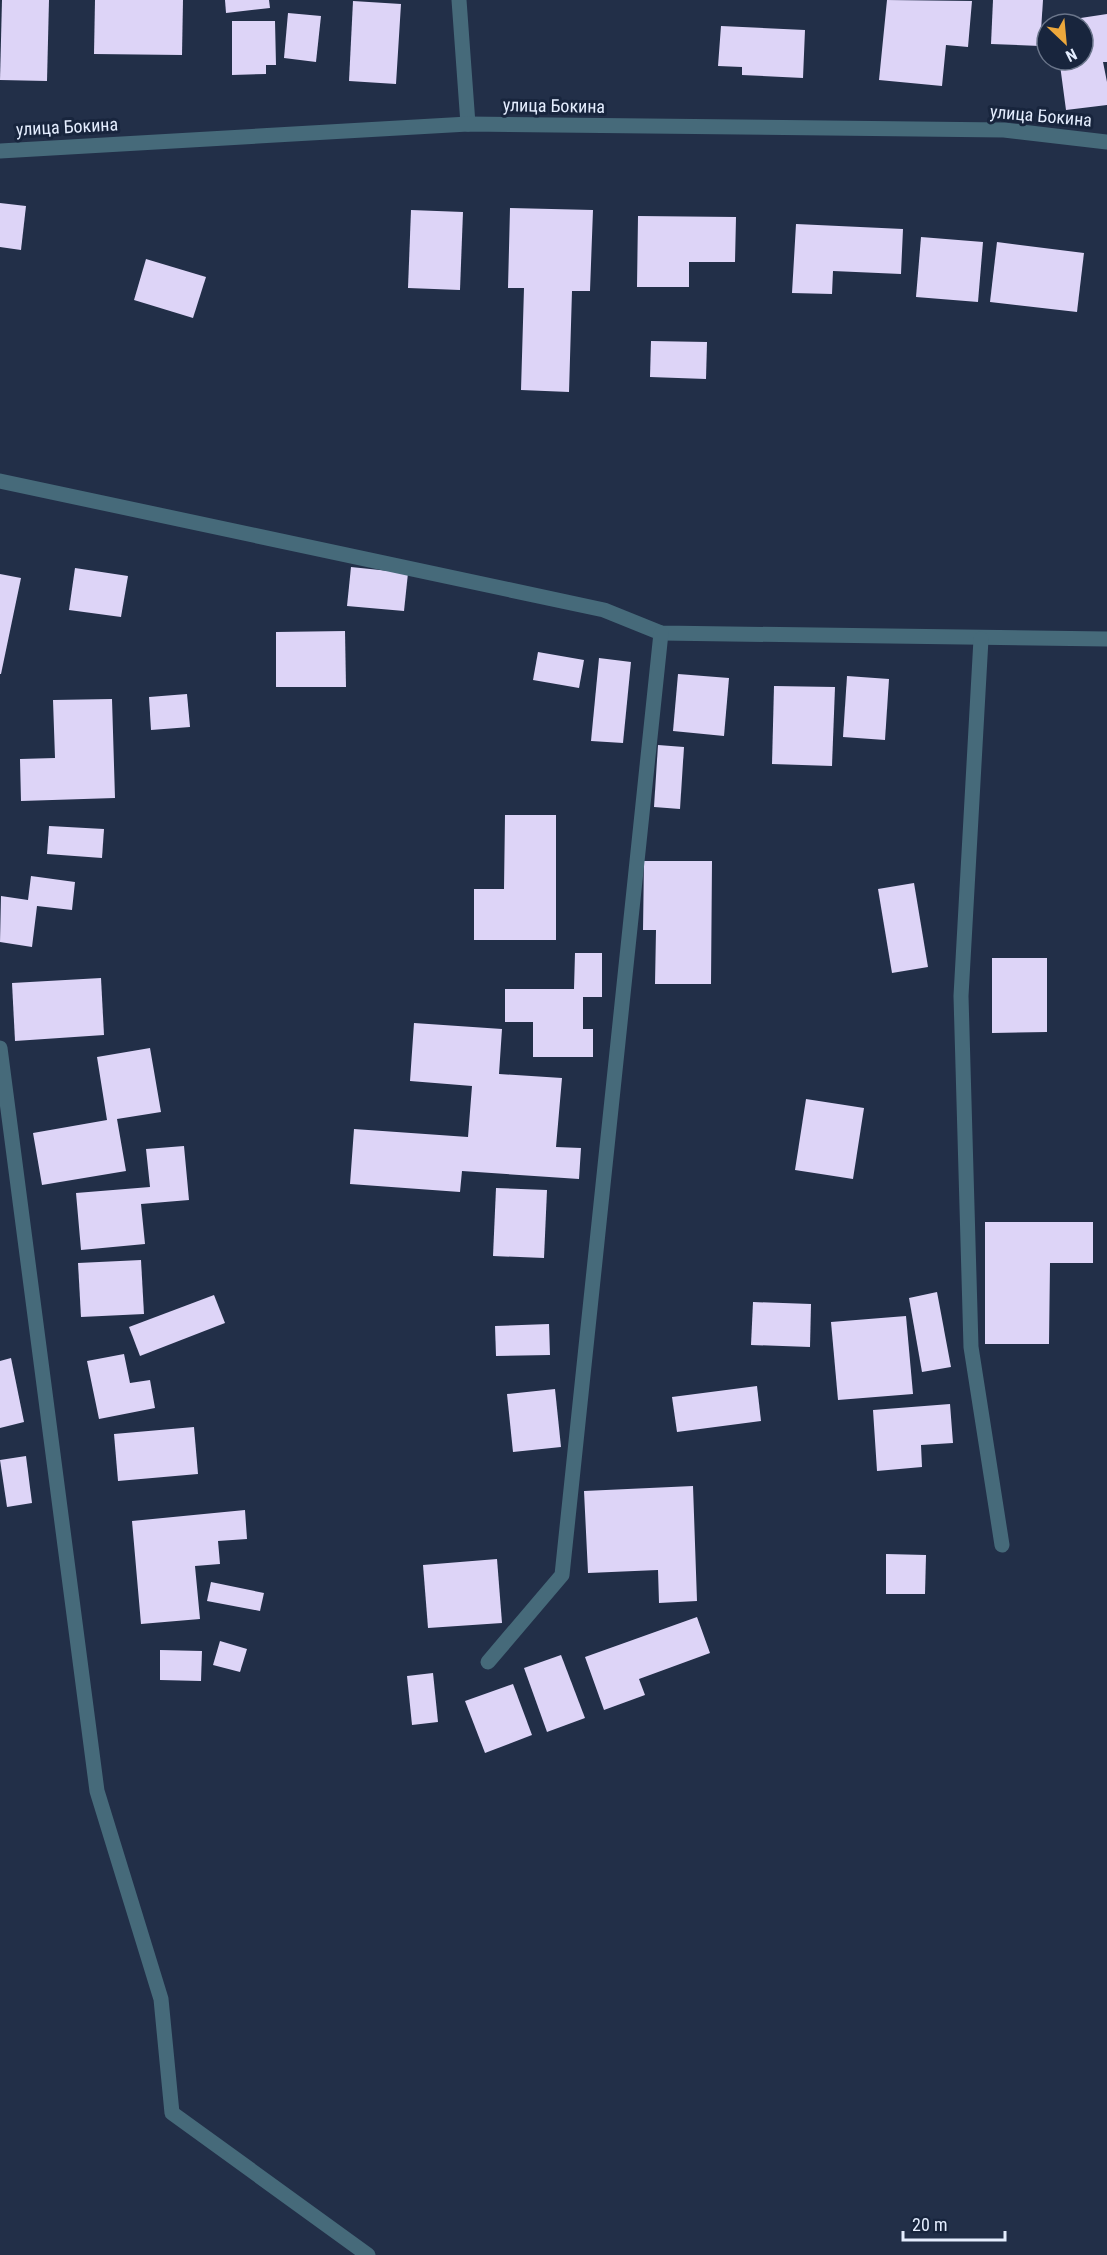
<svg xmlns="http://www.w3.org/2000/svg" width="1107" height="2255" font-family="'Roboto Condensed',sans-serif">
  <rect width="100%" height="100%" fill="#222f48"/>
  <g fill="#ddd4f7">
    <path d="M2 0H49L47 81 0 80Z"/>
    <path d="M95 0H183L182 55 94 54Z"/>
    <path d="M225 0H269L270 8 226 13Z"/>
    <path d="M887 0 972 1 968 47 946 45 942 86 879 80Z"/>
    <path d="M993 0H1043L1040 46 991 44Z"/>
    <path d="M353 1 401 4 396 84 349 81Z"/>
    <path d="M288 13 321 16 316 62 284 58Z"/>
    <path d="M1107 14V62H1103L1107 82V105L1066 110 1060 65 1083 60V24H1075L1074 19Z"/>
    <path d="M232 21H275L276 65H266V74L232 75Z"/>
    <path d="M721 26 805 30 803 78 742 75V67L718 66Z"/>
    <path d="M0 203 26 206 21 250 0 247Z"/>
    <path d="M510 208 593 210 590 291H572L569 392 521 390 524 288H508Z"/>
    <path d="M411 210 463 212 460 290 408 288Z"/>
    <path d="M638 216 736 217 735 262H689V287H637Z"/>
    <path d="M796 224 903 229 901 274 833 271 832 294 792 293Z"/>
    <path d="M921 237 983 242 978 302 916 297Z"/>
    <path d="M997 242 1084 253 1077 312 990 302Z"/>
    <path d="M146 259 206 277 193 318 134 300Z"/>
    <path d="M651 341 707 342 706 379 650 377Z"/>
    <path d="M351 567 408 573 404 611 347 606Z"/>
    <path d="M75 568 128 576 121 617 69 610Z"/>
    <path d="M0 574 21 578 1 674H0Z"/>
    <path d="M345 631 346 687H276V632Z"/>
    <path d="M538 652 584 660 579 688 533 680Z"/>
    <path d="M599 658 631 662 623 743 591 741Z"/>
    <path d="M678 674 729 678 724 736 673 731Z"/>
    <path d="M847 676 889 679 885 740 843 737Z"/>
    <path d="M774 686 835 687 832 766 772 764Z"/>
    <path d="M187 694 190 727 151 730 149 697Z"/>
    <path d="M112 699 115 798 21 801 20 759 55 758 53 700Z"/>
    <path d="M658 745 684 747 680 809 654 807Z"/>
    <path d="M505 815H556V940H474V889H504Z"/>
    <path d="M49 826 104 829 102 858 47 854Z"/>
    <path d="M644 861H712L711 984H655L656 930H643Z"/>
    <path d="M31 876 75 882 72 910 37 906 32 947 0 942 1 896 28 900Z"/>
    <path d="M914 883 928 967 892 973 878 889Z"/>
    <path d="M575 953H602V997H583V1029H593V1057H533V1022H505V989H574Z"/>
    <path d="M992 958H1047V1032L992 1033Z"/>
    <path d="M101 978 104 1035 15 1041 12 983Z"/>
    <path d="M414 1023 502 1029 499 1074 562 1078 556 1147 581 1148 579 1179 462 1171 460 1192 350 1184 354 1129 468 1137 472 1086 410 1081Z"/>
    <path d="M150 1048 161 1112 117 1119 126 1171 42 1185 33 1133 107 1120 97 1057Z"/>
    <path d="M806 1099 864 1108 853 1179 795 1170Z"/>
    <path d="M184 1146 189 1200 141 1204 145 1244 81 1250 76 1193 150 1187 146 1149Z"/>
    <path d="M496 1188 547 1190 544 1258 493 1256Z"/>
    <path d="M985 1222H1093V1263H1050L1049 1344H985Z"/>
    <path d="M141 1260 144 1314 81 1317 78 1263Z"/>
    <path d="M937 1292 951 1367 922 1372 909 1298Z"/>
    <path d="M214 1295 225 1323 140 1356 129 1327Z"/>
    <path d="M753 1302 811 1304 810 1347 751 1345Z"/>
    <path d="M906 1316 913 1394 838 1400 831 1322Z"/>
    <path d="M549 1324 550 1355 496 1356 495 1326Z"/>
    <path d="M124 1354 130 1383 150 1380 155 1408 99 1419 87 1361Z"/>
    <path d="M11 1358 24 1422 0 1428V1361Z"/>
    <path d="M757 1386 761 1421 677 1432 672 1397Z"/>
    <path d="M555 1389 561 1447 513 1452 507 1394Z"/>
    <path d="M950 1404 953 1443 921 1445 922 1467 877 1471 873 1410Z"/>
    <path d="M194 1427 198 1474 118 1481 114 1434Z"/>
    <path d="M26 1456 32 1503 7 1507 0 1460Z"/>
    <path d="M693 1486 697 1601 659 1603 658 1570 588 1573 584 1491Z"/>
    <path d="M245 1510 247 1539 218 1541 220 1564 195 1566 200 1619 141 1624 132 1521Z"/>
    <path d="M886 1554 926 1555 925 1594H886Z"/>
    <path d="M497 1559 502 1623 428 1628 423 1565Z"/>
    <path d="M211 1582 264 1593 260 1611 207 1601Z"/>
    <path d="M697 1617 710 1653 639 1679 645 1695 604 1710 585 1657Z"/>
    <path d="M220 1641 247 1649 240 1672 213 1665Z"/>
    <path d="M160 1650 202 1651 201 1681 160 1680Z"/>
    <path d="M561 1655 585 1718 547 1732 524 1668Z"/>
    <path d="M433 1673 438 1722 412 1725 407 1676Z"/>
    <path d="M513 1684 532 1735 485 1753 465 1701Z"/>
  </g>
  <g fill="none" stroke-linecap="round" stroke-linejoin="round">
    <g stroke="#466a7a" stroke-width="15">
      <path d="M459 0 468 124"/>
      <path d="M0 151 468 124 1004 130 1107 142"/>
      <path d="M0 481 604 610 661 633 1107 639"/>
      <path d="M981 639 961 996 971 1347 1002 1545"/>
      <path d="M0 1048 97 1791 161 1999 172 2113 368 2255"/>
      <path d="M488 1662 562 1575 661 633"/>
    </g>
  </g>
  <g text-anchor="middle" stroke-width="6" stroke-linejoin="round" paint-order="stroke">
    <g font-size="18" fill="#e4edfe" stroke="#18253d">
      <text transform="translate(554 106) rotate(1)" y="6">улица Бокина</text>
      <text transform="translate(1041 116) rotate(5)" y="6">улица Бокина</text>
      <text transform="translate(67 127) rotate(-3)" y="6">улица Бокина</text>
    </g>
  </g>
  <g transform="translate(1065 42) rotate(154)"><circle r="28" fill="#18253d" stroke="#6a758a" stroke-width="1.5"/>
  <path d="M0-4.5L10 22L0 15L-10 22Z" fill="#eda83c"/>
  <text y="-9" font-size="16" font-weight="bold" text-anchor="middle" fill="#e4edfe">N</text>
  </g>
  <path d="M903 2231v9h102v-9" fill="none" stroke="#e4edfe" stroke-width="3"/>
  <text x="912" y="2231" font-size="18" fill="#e4edfe" stroke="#18253d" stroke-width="4.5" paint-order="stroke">20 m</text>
</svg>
